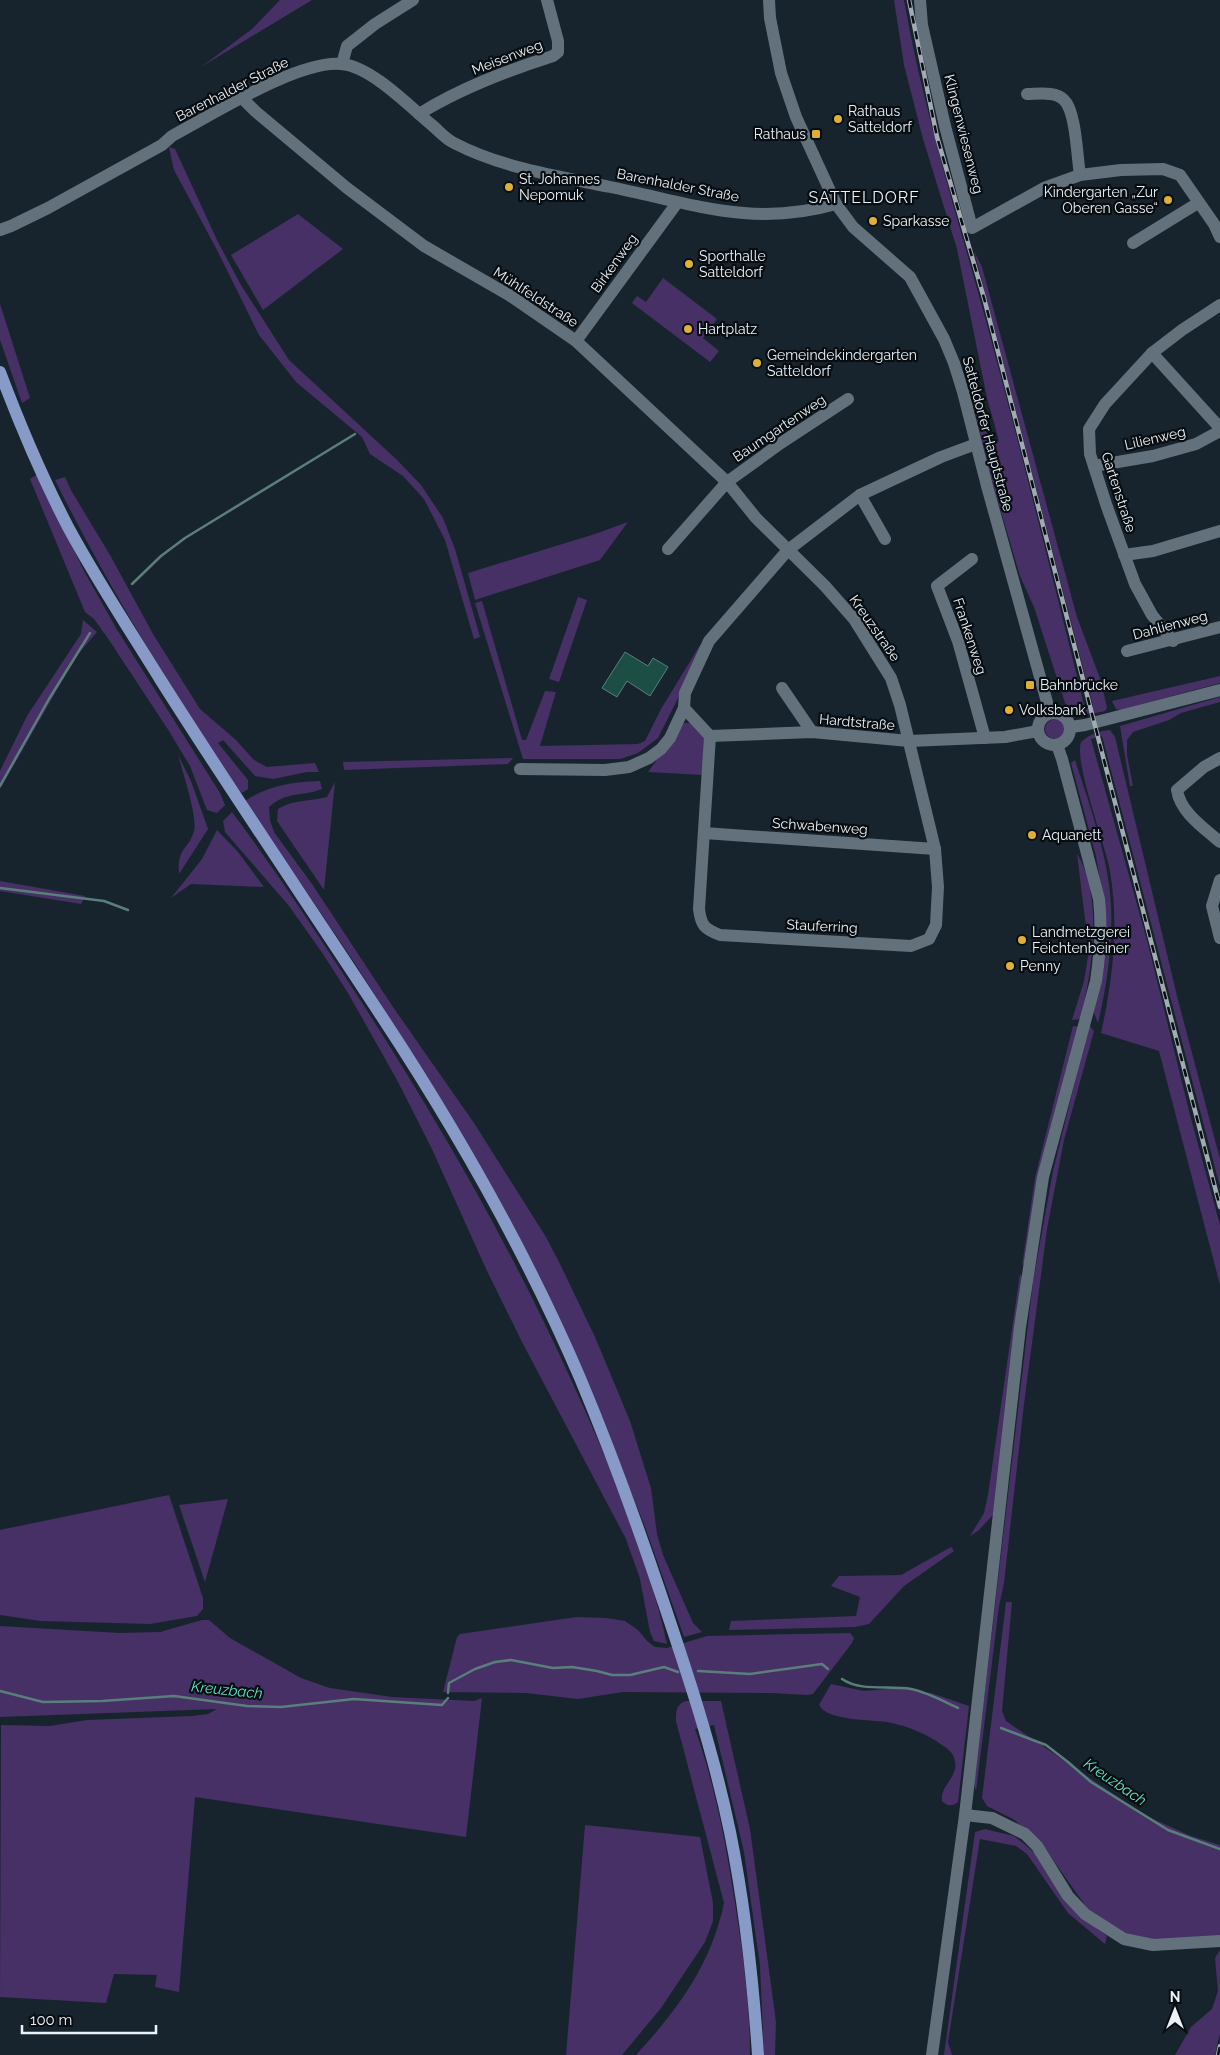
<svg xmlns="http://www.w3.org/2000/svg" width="1220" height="2055" font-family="Raleway,sans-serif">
  <rect width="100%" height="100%" fill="#18242d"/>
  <g fill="#463065">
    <path d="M280 0H312L201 67 252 29Z"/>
    <path d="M894 0H904C923 109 957 215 986 321 1021 450 1053 579 1085 709L1093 706 974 251 982 267 1077 617 1101 681 1107 708 1105 711C1088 715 1078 716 1065 703L1034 607 1020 576 992 481 971 396 975 394 990 444 999 441 987 398 957 249 923 139 904 65Z"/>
    <path d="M169 147 175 149 218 242 241 285 289 360 396 459 421 485 443 518 455 549 480 637 474 639 445 540 424 499 403 476 370 454 362 437 296 382 259 335 218 252 174 170Z"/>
    <path d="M298 214 343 249 263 310 231 255Z"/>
    <path d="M663 278 717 319 703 338 719 351 710 362 632 303 637 296 646 302Z"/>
    <path d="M0 304 30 398 22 403 0 340Z"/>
    <path d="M38 474 84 571 116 628 220 793 225 805 217 813 207 810 190 766 169 731 107 637 94 619 85 612 30 479Z"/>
    <path d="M65 477 72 492 110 555 153 634 200 709 236 740 254 760 267 767 315 763 319 772H307L273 779 255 776 223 740 218 743 248 780V789L242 793 229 780C167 681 107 585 55 480Z"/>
    <path d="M628 522 600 560 475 600 468 573 595 534Z"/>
    <path d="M578 597 587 600 559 682 549 679Z"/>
    <path d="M482 601 522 740H526L545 691 556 692 540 746 638 744 645 741 661 709 700 645 704 646 658 738 638 753 620 759H523L475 603Z"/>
    <path d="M83 620 97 632 79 653 66 674 0 789V771L27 716 81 634Z"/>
    <path d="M1220 676V683L1121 710 1116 709 1112 701Z"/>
    <path d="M1220 697V702L1181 713 1169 720 1133 732 1127 740V755L1133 786H1130L1120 726Z"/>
    <circle cx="1055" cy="729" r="10"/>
    <path d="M684 723H693L704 733 703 775 648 772Z"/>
    <path d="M1110 730 1115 737 1178 1000 1220 1159V1187L1102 736 1091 739 1148 944 1190 1115 1220 1225V1285L1159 1051 1101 1033C1113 979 1119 925 1110 871 1105 843 1074 763 1081 742 1090 734 1098 731 1110 730Z"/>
    <path d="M178 755 191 781 208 829 179 874C177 847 188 851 194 831 198 818 182 770 178 755Z"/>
    <path d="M513 758 508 764 344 770 343 762Z"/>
    <path d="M1075 760C1089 803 1109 859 1111 905 1113 943 1107 986 1098 1023L1094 1013 1103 899 1096 856 1071 763Z"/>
    <path d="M320 781 322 789C301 797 287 791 269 807L270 820 274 832 312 884 393 1007 474 1123 546 1237 560 1264 595 1337 630 1421 651 1488 657 1534 663 1555 693 1623 702 1632 684 1637 644 1524 600 1414 426 1076 356 965 245 801C269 785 292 782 320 781Z"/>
    <path d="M335 782 324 890 277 821 278 809C295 799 309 802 327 797Z"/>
    <path d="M232 812C271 864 307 918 342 972 424 1097 499 1224 562 1360 604 1451 645 1545 667 1644L654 1641 650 1632 640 1579 626 1539 522 1342 487 1271 431 1147 397 1080 348 993 323 954 289 906 225 832 223 821Z"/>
    <path d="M217 830 238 852 264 887 191 884 171 898 202 859Z"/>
    <path d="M1077 854C1104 895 1092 974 1080 1019L1072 1020 1084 981 1089 951Z"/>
    <path d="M0 881 85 896 81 904 0 891Z"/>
    <path d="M1089 1025 1094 1031 1064 1140 1047 1229 1024 1404 1004 1583 999 1606 976 1791 974 1784 1033 1282 1053 1171Z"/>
    <path d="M1073 1026 1080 1027 1026 1259 1022 1266 1035 1178Z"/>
    <path d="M1020 1274 1024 1281 993 1515 979 1530 970 1536 984 1513 988 1495Z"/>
    <path d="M169 1495 203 1598V1609L197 1616 150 1624 41 1621 0 1615V1530Z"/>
    <path d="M228 1499 205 1582 179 1505Z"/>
    <path d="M951 1547 954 1551 904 1586 869 1624 855 1627 729 1630 731 1621 856 1616 860 1597 831 1586 839 1576 901 1575Z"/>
    <path d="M1006 1602H1012L1002 1711 1006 1721 1144 1815 1191 1836 1220 1845V1937L1156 1942 1127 1935 1087 1908 1039 1840 1013 1819 987 1806 982 1798Z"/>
    <path d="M577 1617 606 1618 625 1621 638 1630 647 1641 655 1647 667 1648 707 1636 850 1633 854 1638 852 1643 813 1694 807 1695 772 1693 623 1692 578 1699 526 1693 443 1692 457 1637 460 1634Z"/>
    <path d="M202 1620H209L230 1638 301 1678 330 1688 392 1697 474 1701 482 1698 466 1837 195 1797 179 1992 155 1987 157 1975 114 1974 106 2003 0 1997 1 1725 50 1726 87 1720 192 1716 208 1714 217 1709 0 1717V1626L120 1633 160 1632Z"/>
    <path d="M831 1684 864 1691 898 1688 931 1693 969 1706 958 1802C952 1807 947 1806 942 1801 940 1785 958 1778 955 1762 954 1753 948 1749 942 1745 927 1734 909 1727 892 1723 875 1719 828 1722 819 1705Z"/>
    <path d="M686 1701H721L750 1829 776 2022 775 2055H764L760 1966 744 1852 714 1725 695 1729C715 1785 726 1844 735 1903 743 1954 750 2004 750 2055H636C678 2009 711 1965 724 1903L676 1721C676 1711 676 1704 686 1701Z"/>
    <path d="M585 1825 700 1837 713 1903V1921L705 1942 661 2008 622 2055H566Z"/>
    <path d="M985 1829 1014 1836 1028 1847 1037 1855 1078 1914 1107 1936 1105 1944 1068 1913 1027 1854 1016 1846 980 1839 948 2042 952 2055H944L975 1832Z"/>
    <path d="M1220 1950V2033L1215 2055H1175L1191 2027 1212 2009 1218 1991 1215 1958Z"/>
  </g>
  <path fill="#1d4e45" stroke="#5a7f7b" d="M625 652 648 666 653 658 668 667 650 696 627 681 617 697 602 688Z"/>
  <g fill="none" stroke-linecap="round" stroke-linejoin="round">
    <g stroke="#5a7f7b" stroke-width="2.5">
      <path d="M132 584 161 556 185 538 355 434"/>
      <path d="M0 786 49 699 90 633"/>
      <path d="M0 888 104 901 128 910"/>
      <path d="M698 1671 750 1674 822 1664 828 1669"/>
      <path d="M842 1679C861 1692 889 1685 911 1689 927 1692 943 1701 958 1708"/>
      <path d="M0 1691 43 1702 102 1701 174 1696 247 1706 281 1707 354 1699 442 1705 448 1698"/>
      <path d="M448 1693 449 1683 475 1669 495 1662 511 1660 553 1668 572 1667 597 1671 612 1675H630L664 1667 678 1672"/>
      <path d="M1001 1728 1046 1745 1068 1762 1091 1782 1168 1830 1220 1849"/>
    </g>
    <g stroke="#63717c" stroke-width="12">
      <path d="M769 0 770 18 781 73 796 117 836 204 853 227 910 277 944 339 954 363 963 392 987 486 1050 713"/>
      <path d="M920 0 922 25 945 126 972 228 1044 188 1080 175 1121 170 1163 169 1180 175 1214 224 1220 237"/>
      <path d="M342 64 347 46 375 24 413 0"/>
      <path d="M1027 94C1038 94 1056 91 1064 100 1076 111 1077 157 1080 175"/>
      <path d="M243 99 255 111 347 188 424 246 509 295 576 341 727 482 756 518 825 586 854 619 891 678 900 705 935 849 938 887 936 925 929 939 911 946 720 935C704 929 701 925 699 909L710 736"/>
      <path d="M419 114C461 88 506 71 553 56L558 52V41L547 0"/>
      <path d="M0 230 11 226 48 208 162 145 172 136C212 115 298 60 341 64 371 66 410 107 433 126 440 132 446 139 454 143 502 168 557 176 610 187 691 203 752 228 836 204"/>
      <path d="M1133 243 1198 203"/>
      <path d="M576 341 677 203"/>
      <path d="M1152 353 1220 428"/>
      <path d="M1094 466 1153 456 1196 444 1220 431"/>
      <path d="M860 495 885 539"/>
      <path d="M668 549 727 482 781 443 848 399"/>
      <path d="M1124 555 1153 551 1220 531"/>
      <path d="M972 559 937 586 958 641 985 738"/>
      <path d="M1173 641 1152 615 1135 584 1107 507 1090 454 1089 429 1105 404 1152 353 1182 330 1220 305"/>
      <path d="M1127 651 1220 627"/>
      <path d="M782 688 812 732"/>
      <path d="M684 708 710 736 812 732 909 741 1005 737 1038 731"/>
      <circle cx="1054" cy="729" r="16"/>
      <path d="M1071 727 1085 725 1220 690"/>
      <path d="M1220 758 1204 767 1177 790C1180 812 1204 828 1220 842"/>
      <path d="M520 769 605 770 629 767 649 758 661 749 670 738 684 708 685 693 709 641 788 550 860 495 941 457 976 444"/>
      <path d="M704 833 935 849"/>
      <path d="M1220 880 1212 906 1220 938"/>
      <path d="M965 1815 992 1818 1025 1834 1037 1846 1068 1896 1085 1914 1124 1939 1153 1945 1220 1941"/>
      <path d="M932 2055 965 1815 1020 1327 1043 1177 1096 981C1100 954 1102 926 1099 899L1062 759 1057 745"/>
    </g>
    <path stroke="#889ac7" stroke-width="12" d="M0 372C20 425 42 477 68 527 96 579 129 629 160 679 232 793 308 904 382 1017 457 1131 526 1252 580 1378 609 1447 635 1518 659 1589 686 1669 713 1749 730 1832 745 1906 753 1980 758 2055"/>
    <defs>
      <g id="rail">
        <path d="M909 0 937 137 984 298 1220 1207"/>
        <path d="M1218 2055 1220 2046"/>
      </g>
    </defs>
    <use href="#rail" stroke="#a1abb2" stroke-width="4.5"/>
    <use href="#rail" stroke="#070d10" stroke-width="2.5" stroke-dasharray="8" stroke-linecap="butt"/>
  </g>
  <g fill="#dfb034" stroke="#070d10" stroke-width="2">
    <circle cx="838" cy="119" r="5"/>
    <rect x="811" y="129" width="10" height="10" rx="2.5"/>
    <circle cx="509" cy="187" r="5"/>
    <circle cx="1168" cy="200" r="5"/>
    <circle cx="873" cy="221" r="5"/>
    <circle cx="689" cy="264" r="5"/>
    <circle cx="688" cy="329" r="5"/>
    <circle cx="757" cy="363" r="5"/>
    <rect x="1025" y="680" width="10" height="10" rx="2.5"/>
    <circle cx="1009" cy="710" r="5"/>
    <circle cx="1032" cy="835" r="5"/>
    <circle cx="1022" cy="940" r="5"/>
    <circle cx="1010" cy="966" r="5"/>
  </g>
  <g text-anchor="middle" stroke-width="4.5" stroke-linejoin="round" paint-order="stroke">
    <g font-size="14" fill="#eaf2f9" stroke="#070d10">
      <text transform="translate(507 57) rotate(-21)" y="5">Meisenweg</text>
      <text transform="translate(232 89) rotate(-27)" y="5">Barenhalder Straße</text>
      <text transform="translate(964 134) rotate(76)" y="5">Klingenwiesenweg</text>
      <text transform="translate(678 185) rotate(11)" y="5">Barenhalder Straße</text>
      <text transform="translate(614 263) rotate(-54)" y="5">Birkenweg</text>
      <text transform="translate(536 297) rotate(33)" y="5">Mühlfeldstraße</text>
      <text transform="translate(779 428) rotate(-34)" y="5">Baumgartenweg</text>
      <text transform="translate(988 434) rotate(75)" y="5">Satteldorfer Hauptstraße</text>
      <text transform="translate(1155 438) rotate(-13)" y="5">Lilienweg</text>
      <text transform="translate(1119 492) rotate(72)" y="5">Gartenstraße</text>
      <text transform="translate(1170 625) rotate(-15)" y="5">Dahlienweg</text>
      <text transform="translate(875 628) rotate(55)" y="5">Kreuzstraße</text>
      <text transform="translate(970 636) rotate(72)" y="5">Frankenweg</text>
      <text transform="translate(857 722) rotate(5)" y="5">Hardtstraße</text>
      <text transform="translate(820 826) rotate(4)" y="5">Schwabenweg</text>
      <text transform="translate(822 926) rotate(3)" y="5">Stauferring</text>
    </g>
    <g font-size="14" fill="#eaf2f9" stroke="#070d10" text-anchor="start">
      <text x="848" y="116">Rathaus<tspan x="848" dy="16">Satteldorf</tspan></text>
      <text x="806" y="139" text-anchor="end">Rathaus</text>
      <text x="519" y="184">St. Johannes<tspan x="519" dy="16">Nepomuk</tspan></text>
      <text x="1158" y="197" text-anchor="end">Kindergarten „Zur<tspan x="1158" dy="16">Oberen Gasse“</tspan></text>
      <text x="883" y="226">Sparkasse</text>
      <text x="699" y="261">Sporthalle<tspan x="699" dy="16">Satteldorf</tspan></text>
      <text x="698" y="334">Hartplatz</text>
      <text x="767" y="360">Gemeindekindergarten<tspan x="767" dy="16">Satteldorf</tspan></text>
      <text x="1040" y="690">Bahnbrücke</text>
      <text x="1019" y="715">Volksbank</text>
      <text x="1042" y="840">Aquanett</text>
      <text x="1032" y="937">Landmetzgerei<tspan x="1032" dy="16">Feichtenbeiner</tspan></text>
      <text x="1020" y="971">Penny</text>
    </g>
    <g font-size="15" font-style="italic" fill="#5ce2c9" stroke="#070d10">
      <text transform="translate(227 1690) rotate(6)" y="5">Kreuzbach</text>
      <text transform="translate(1115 1782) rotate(34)" y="5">Kreuzbach</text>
    </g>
    <g font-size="16" letter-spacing="1" fill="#eaf2f9" stroke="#070d10">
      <text x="864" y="203">SATTELDORF</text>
    </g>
  </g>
  <g transform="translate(1175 2010)" stroke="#070d10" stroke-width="4" paint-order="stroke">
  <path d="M0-4L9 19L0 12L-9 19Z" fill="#eaf2f9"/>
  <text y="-8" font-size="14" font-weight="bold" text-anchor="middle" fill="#eaf2f9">N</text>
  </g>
  <path d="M22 2025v8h134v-8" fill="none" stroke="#eaf2f9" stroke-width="2.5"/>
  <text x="30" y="2025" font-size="15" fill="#eaf2f9" stroke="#070d10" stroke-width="4" paint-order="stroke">100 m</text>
</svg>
